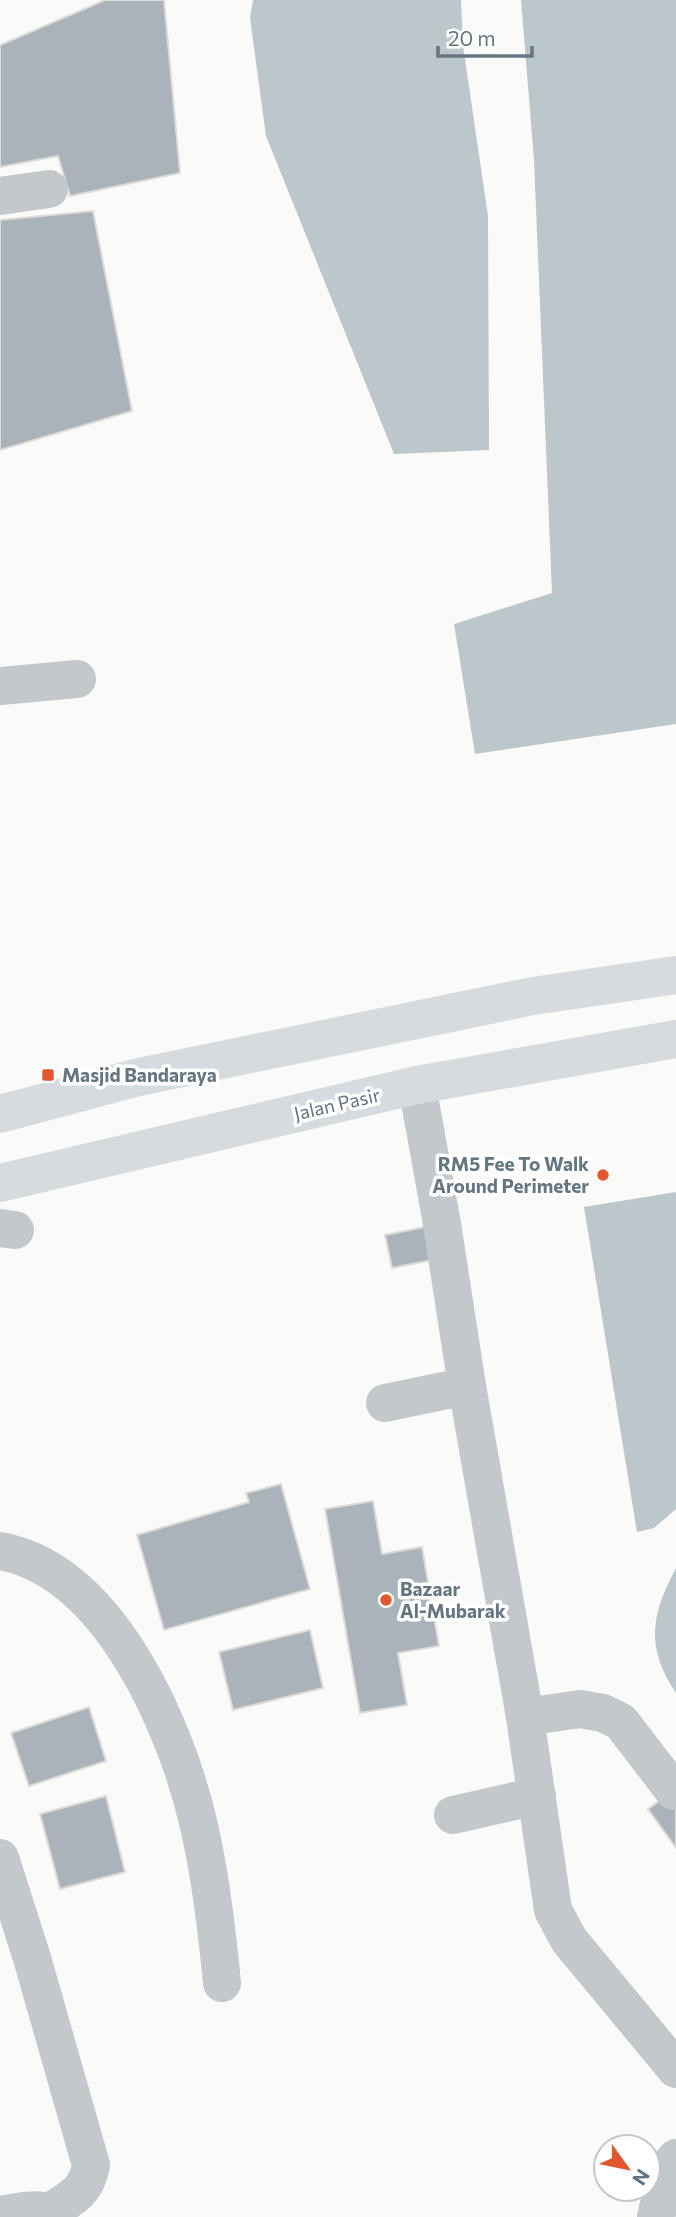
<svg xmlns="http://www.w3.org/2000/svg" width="676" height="2217" font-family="Commissioner,sans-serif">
  <rect width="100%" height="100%" fill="#fafaf8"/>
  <g fill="#bbc7cb">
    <path d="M253 0H461L463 46 488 216 489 450 394 454 266 136 250 18Z"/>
    <path d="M521 0H676V724L475 754 454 624 552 593 534 160Z"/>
    <path d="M676 1192V1509L654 1528 637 1532 584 1207Z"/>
    <path d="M676 1568V1693C645 1647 651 1615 676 1568Z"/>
  </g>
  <g fill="#aab3b9" stroke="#dcdcda" stroke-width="2">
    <path d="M105 0H164L180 173 70 196 58 156 0 167V45Z"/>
    <path d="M93 211 132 411 0 450V220Z"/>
    <path d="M425 1227 432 1260 392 1268 385 1235Z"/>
    <path d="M281 1484 310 1589 164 1630 137 1535 249 1502 246 1493Z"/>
    <path d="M373 1501 382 1554 422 1547 439 1646 398 1653 407 1705 360 1713 325 1509Z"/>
    <path d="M310 1630 323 1688 233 1710 219 1652Z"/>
    <path d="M89 1707 106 1761 29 1786 11 1733Z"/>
    <path d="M676 1789V1848L648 1809Z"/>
    <path d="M106 1796 125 1872 60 1889 40 1814Z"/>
  </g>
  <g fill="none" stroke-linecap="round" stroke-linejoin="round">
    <g stroke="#c3c8cc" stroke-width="38">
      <path d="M0 196 49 189"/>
      <path d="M0 686 77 679"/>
      <path d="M417 1085 442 1224 467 1386 525 1717 553 1910 569 1940 676 2069"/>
      <path d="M0 1228 15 1230"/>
      <path d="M385 1403 467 1386"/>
      <path d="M0 1551C110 1571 177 1729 199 1826 211 1878 217 1930 222 1983"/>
      <path d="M525 1717 580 1709 603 1713 621 1722 674 1791"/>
      <path d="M453 1815 537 1796"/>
      <path d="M0 1858 32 1958 91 2165C86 2192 73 2197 51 2211"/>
      <path d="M0 2215C19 2212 42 2205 59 2217"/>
      <path d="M656 2217 668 2167 676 2158"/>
    </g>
    <g stroke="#d6dbdf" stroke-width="38">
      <path d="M0 1114 139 1077 533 996 676 975"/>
      <path d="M0 1183 417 1085 676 1039"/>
    </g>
  </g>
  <g fill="#e4572e" stroke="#fff" stroke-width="2.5">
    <rect x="41" y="1068" width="14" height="14" rx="3.5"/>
    <circle cx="603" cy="1175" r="7"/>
    <circle cx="386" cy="1600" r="7"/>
  </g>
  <g text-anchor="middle" stroke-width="7" stroke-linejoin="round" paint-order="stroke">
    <g font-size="19" font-weight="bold" fill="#657683" stroke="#fff" text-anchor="start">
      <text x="62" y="1082">Masjid Bandaraya</text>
      <text x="589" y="1171" text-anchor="end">RM5 Fee To Walk<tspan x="589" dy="22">Around Perimeter</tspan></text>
      <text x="400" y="1596">Bazaar<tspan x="400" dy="22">Al-Mubarak</tspan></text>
    </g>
    <g font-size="19" fill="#657683" stroke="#fff">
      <text transform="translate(337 1104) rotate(-13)" y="7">Jalan Pasir</text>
    </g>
  </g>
  <g transform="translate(627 2168) rotate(123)"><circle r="33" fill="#ffffff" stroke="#c1c8cd" stroke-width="2"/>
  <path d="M0-5L12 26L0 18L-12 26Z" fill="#e4572e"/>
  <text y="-10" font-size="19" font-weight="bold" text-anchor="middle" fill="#657683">N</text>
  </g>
  <path d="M438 46v10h94v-10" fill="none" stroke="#657683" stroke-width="3.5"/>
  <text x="448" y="46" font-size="21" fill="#657683" stroke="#ffffff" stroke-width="5" paint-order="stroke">20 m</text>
</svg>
